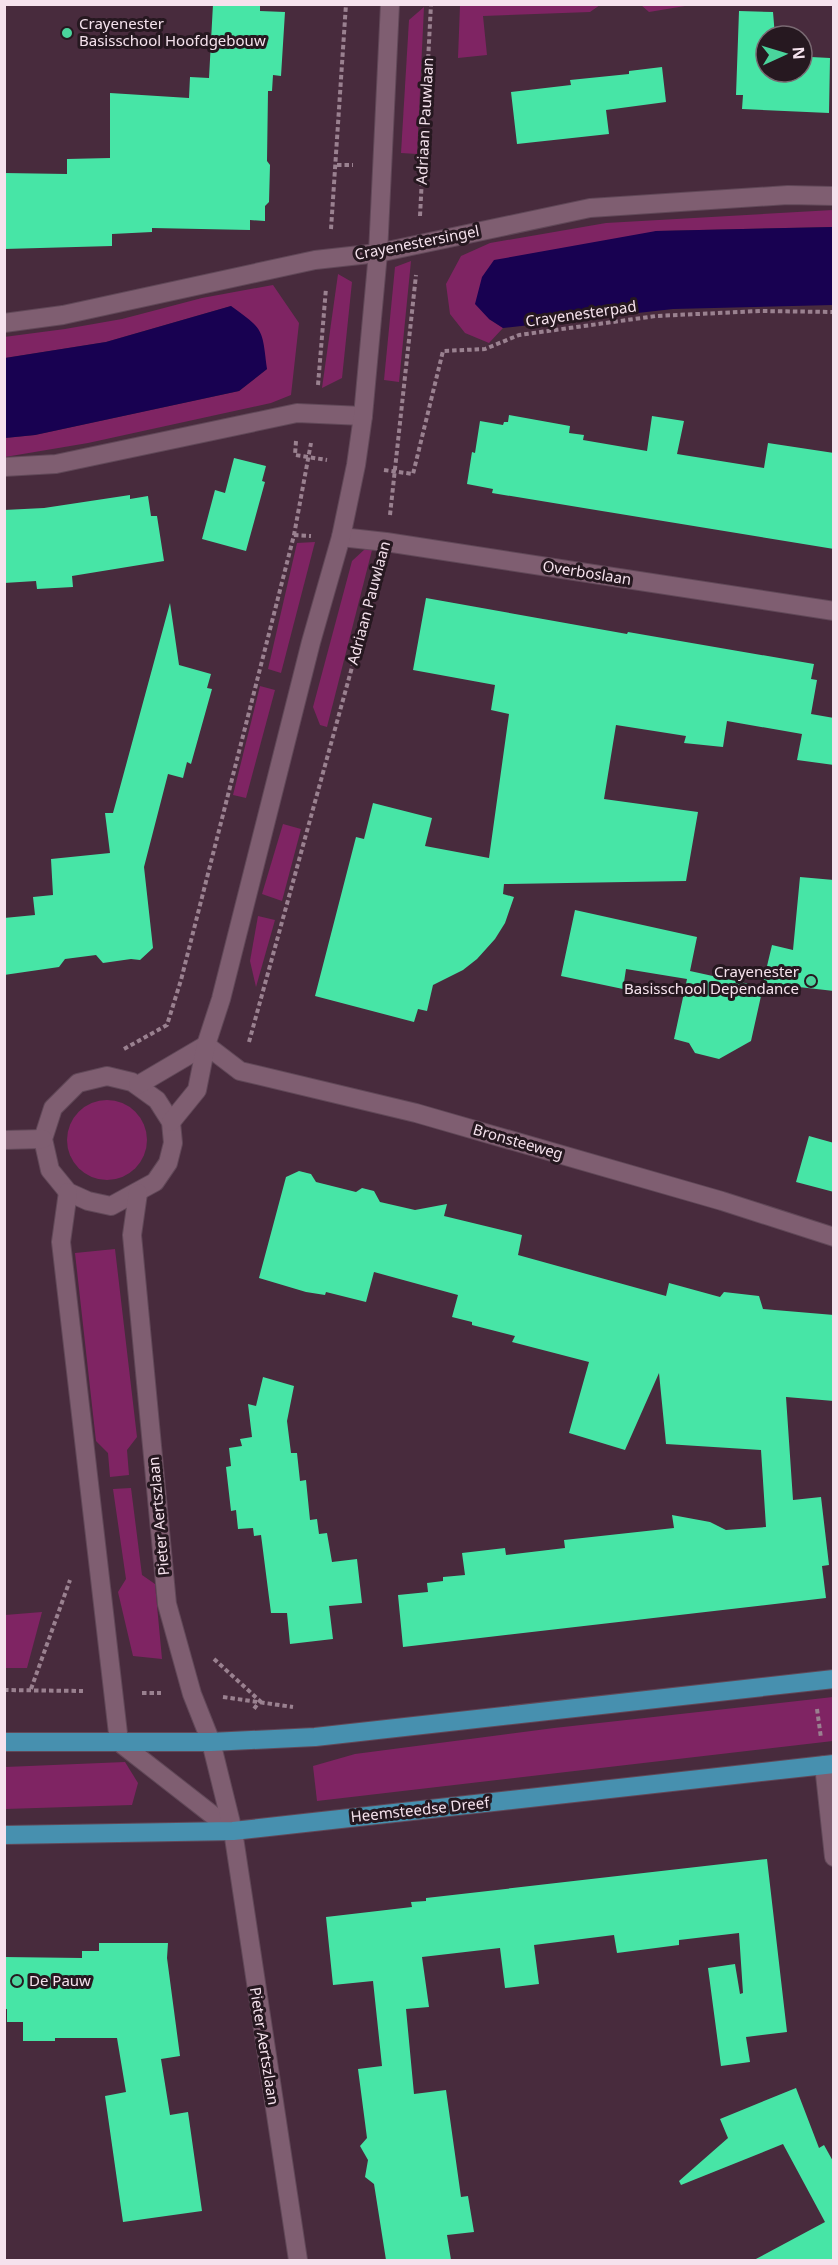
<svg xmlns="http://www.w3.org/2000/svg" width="838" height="2265" font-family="'Noto Sans',sans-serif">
  <rect width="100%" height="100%" fill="#482b3d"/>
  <g fill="#7f2463">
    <path d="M460 5V4L600 5 590 12 483 16 487 55 458 58Z"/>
    <path d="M641 5H691L649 12Z"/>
    <path d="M424 7 417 154 401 153 409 20Z"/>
    <path d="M833 210V227L656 231 489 319 503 328 489 343 465 333 450 314 446 284 461 256 490 243 606 223Z"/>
    <path d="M411 261 399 382 384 380 395 267Z"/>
    <path d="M338 274 352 282 342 378 322 388Z"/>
    <path d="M273 285 299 323 291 395 271 403 88 443 5 457V438L35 435 239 391 267 369 231 306 106 342 5 358 4 337 65 329 122 319 202 298Z"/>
    <path d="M315 542 281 673 268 669 297 543Z"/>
    <path d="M365 549 372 550 327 727 320 725 313 707 352 561Z"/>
    <path d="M260 686 275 690 246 798 233 795Z"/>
    <path d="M283 824 301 829 282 901 262 894Z"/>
    <path d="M258 916 275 920 256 987 250 961Z"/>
    <circle cx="107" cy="1140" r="40"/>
    <path d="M115 1249 137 1437 127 1450 129 1475 110 1477 108 1453 96 1441 75 1253Z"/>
    <path d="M131 1488 142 1575 155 1584 162 1659 133 1656 118 1592 126 1579 113 1489Z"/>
    <path d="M42 1612 27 1668H5V1615Z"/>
    <path d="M833 1697V1741L317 1801 313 1766 355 1754 554 1728Z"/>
    <path d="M125 1762 138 1783 132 1805 5 1809V1767Z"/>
  </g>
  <g fill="#180151">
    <path d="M833 227V305L673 309 503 328 489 319 475 304 482 277 494 260 656 231Z"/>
    <path d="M231 306C264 330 262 328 267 369L239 391 35 435 5 438V358L106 342Z"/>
  </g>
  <g fill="#47e5a6">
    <path d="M213 4H260V11L285 12 281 76 273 75 272 91H268L267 161 270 165 269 202 265 206V221L250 220V230L152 228V232L112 234V246L4 249V173L67 174V159L110 158V93L189 98 190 77 209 78Z"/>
    <path d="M739 11 773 12 775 36H766V72H802V48L812 49 811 57 830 58 829 113 742 109 743 95H736Z"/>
    <path d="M662 67 666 102 606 110 609 134 517 144 511 92 571 85 570 80 629 74V71Z"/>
    <path d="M509 415 570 426 569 433 584 435 583 440 647 451 652 416 684 421 677 454 764 468 768 443 834 453V549L492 493 493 489 467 484 472 452 475 453 480 421 503 425 504 422H508Z"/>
    <path d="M234 458 266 466 262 481 265 482 246 551 202 539 215 490 225 493Z"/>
    <path d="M130 495V499L148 496 151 516H157L164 561 72 576 73 587 37 589 36 581 4 583V510L44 508Z"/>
    <path d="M426 598 627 634 628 632 814 664 811 679 817 680 811 714 834 718V765L797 760 802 734 727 721 723 747 684 743 686 736 616 725 604 799 698 812 686 881 504 884 503 894 514 897 505 923 495 939 477 959 463 970 433 985 427 1011 418 1009 414 1022 315 996 356 837 364 839 373 803 432 818 425 846 489 858 509 714 491 710 495 685 413 670Z"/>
    <path d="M170 603 179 665 211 674 207 688 212 689 191 764 187 762 183 778 168 774 144 867 153 948 140 960 131 959 103 963 96 955 65 959 59 967 4 975V918L35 915 33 897 53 895 51 859 110 853 105 813H113Z"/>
    <path d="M800 877 834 880V991L763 983 772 945 793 950Z"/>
    <path d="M575 910 697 937 690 971 763 987 751 1041 719 1059 695 1053 689 1043 674 1039 687 979 626 969 623 989 561 976Z"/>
    <path d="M809 1136 834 1143V1192L796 1182Z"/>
    <path d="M299 1171 311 1174 316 1182 356 1192 362 1188 374 1191 380 1202 415 1210 447 1204 444 1216 522 1235 518 1255 666 1296 669 1283 720 1297 724 1292 759 1296 763 1309 834 1315V1401L786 1397 793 1500 821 1497 829 1565 822 1566 826 1598 403 1647 398 1595 428 1592 427 1583 443 1581V1577L465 1575 462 1553 505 1548 506 1555 565 1548 564 1540 674 1528 672 1515 710 1522 726 1530 766 1527 761 1450 666 1444 659 1373 625 1450 569 1433 589 1362 512 1342 515 1336 472 1325V1322L452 1317 458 1295 374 1272 366 1302 326 1292 325 1295 306 1292 259 1278 286 1177Z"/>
    <path d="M263 1377 294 1386 287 1421 291 1453H297L300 1481 306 1480 310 1520 317 1519 319 1534 327 1533 332 1562 357 1559 362 1603 329 1606 333 1639 290 1644 287 1613H271L261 1535 254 1536 253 1528 238 1529 236 1510 231 1511 226 1467 231 1466 229 1448 242 1446 240 1439 252 1437 248 1404 256 1406Z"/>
    <path d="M767 1859 787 2032 746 2037 750 2062 721 2066 708 1968 735 1964 740 1994 743 1993 739 1933 679 1940V1945L617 1953 614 1935 534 1945 539 1984 505 1988 500 1948 422 1957 429 2007 406 2009 414 2094 446 2090 461 2197 468 2196 474 2232 447 2235 451 2260H386L374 2184 365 2177 368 2160 360 2146 367 2138 358 2069 382 2066 373 1981 333 1985 326 1917 412 1907 411 1902 426 1901V1898Z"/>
    <path d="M99 1943H168L167 1958 180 2056 161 2059 170 2115 188 2112 202 2211 123 2222 105 2096 126 2092 117 2038H55V2041H23V2022H7V2009H4V1957L82 1958V1951H99Z"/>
    <path d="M796 2088 819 2148 824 2145 834 2163V2260H754L825 2222 783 2144 681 2185 679 2181 728 2138 720 2119Z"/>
  </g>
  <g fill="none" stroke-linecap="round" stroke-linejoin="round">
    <defs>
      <g id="minor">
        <path d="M4 323 63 315 315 260 378 253 590 208 788 195 834 196"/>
        <path d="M4 467 56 464 297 413 363 416"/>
        <path d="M341 537 386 542 834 611"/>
        <path d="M206 1045 240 1071 416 1113 722 1201 834 1237"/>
        <path d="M107 1076 132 1082 157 1100 171 1122 173 1143 168 1163 155 1182 111 1206 88 1201 68 1192 50 1170 43 1139 53 1108 78 1083Z"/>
        <path d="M138 1085 206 1045"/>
        <path d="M171 1122 197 1090 206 1045 221 999 311 642 341 537 356 465 363 416 378 253 390 4"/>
        <path d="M4 1140 43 1139"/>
        <path d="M68 1192 61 1242 119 1742 233 1831"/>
        <path d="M138 1193 132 1235 167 1604 192 1694 211 1742 233 1831 298 2260"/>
        <path d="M824 1765 834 1857"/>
      </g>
      <g id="major">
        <path d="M4 1742H211L315 1737 834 1679"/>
        <path d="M4 1835 233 1831 834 1764"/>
      </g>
    </defs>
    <use href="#minor" stroke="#614858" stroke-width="20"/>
    <use href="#major" stroke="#614858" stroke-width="20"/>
    <g stroke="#9a8190" stroke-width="4" stroke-dasharray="4.5 3" stroke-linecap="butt">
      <path d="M337 165H353"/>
      <path d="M420 216 431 4"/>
      <path d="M331 229 346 4"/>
      <path d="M318 385 326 288"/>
      <path d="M296 441 295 455 327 460"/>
      <path d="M384 470 413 474 443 351 485 349 519 335 656 316 760 311 834 312"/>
      <path d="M390 515 416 275"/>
      <path d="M294 535 311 536"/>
      <path d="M249 1042 379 569"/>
      <path d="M124 1049 167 1025 181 980 294 535 311 443"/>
      <path d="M214 1659 260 1701 253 1710"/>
      <path d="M31 1689 70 1580"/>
      <path d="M4 1690 83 1691"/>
      <path d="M142 1693H161"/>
      <path d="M223 1697 293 1707"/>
      <path d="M817 1709 821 1738"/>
    </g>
    <use href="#minor" stroke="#7f5e71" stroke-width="18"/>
    <use href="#major" stroke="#4790af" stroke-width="18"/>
  </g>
  <g fill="#4ad49c" stroke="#261820" stroke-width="2">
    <circle cx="67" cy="33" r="6"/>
    <circle cx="811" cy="981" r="6"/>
    <circle cx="17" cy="1981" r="6"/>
  </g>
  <g text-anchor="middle" stroke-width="6" stroke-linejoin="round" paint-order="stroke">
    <g font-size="15" fill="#f5e2ed" stroke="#261820" text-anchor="start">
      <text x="79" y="29">Crayenester<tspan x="79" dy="17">Basisschool Hoofdgebouw</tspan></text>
      <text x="799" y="977" text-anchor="end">Crayenester<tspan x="799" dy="17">Basisschool Dependance</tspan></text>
      <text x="29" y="1986">De Pauw</text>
    </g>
    <g font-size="15" fill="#f5e2ed" stroke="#261820">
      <text transform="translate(425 121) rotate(-87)" y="5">Adriaan Pauwlaan</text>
      <text transform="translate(417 243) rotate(-11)" y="5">Crayenestersingel</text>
      <text transform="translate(581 314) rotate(-8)" y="5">Crayenesterpad</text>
      <text transform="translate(587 573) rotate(9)" y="5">Overboslaan</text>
      <text transform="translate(369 603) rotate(-75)" y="5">Adriaan Pauwlaan</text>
      <text transform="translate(518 1142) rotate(16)" y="5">Bronsteeweg</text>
      <text transform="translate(159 1516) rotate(-95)" y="5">Pieter Aertszlaan</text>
      <text transform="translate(420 1810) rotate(-6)" y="5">Heemsteedse Dreef</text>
      <text transform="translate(264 2046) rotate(81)" y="5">Pieter Aertszlaan</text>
    </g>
  </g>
  <rect width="838" height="2265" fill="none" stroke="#f5e2ed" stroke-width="12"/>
  <g transform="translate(784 54) rotate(86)"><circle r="28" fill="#261820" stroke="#796972" stroke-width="1.5"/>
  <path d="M0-4.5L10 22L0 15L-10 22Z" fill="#4ad49c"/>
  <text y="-9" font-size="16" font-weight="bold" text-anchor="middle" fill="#f5e2ed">N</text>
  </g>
</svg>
